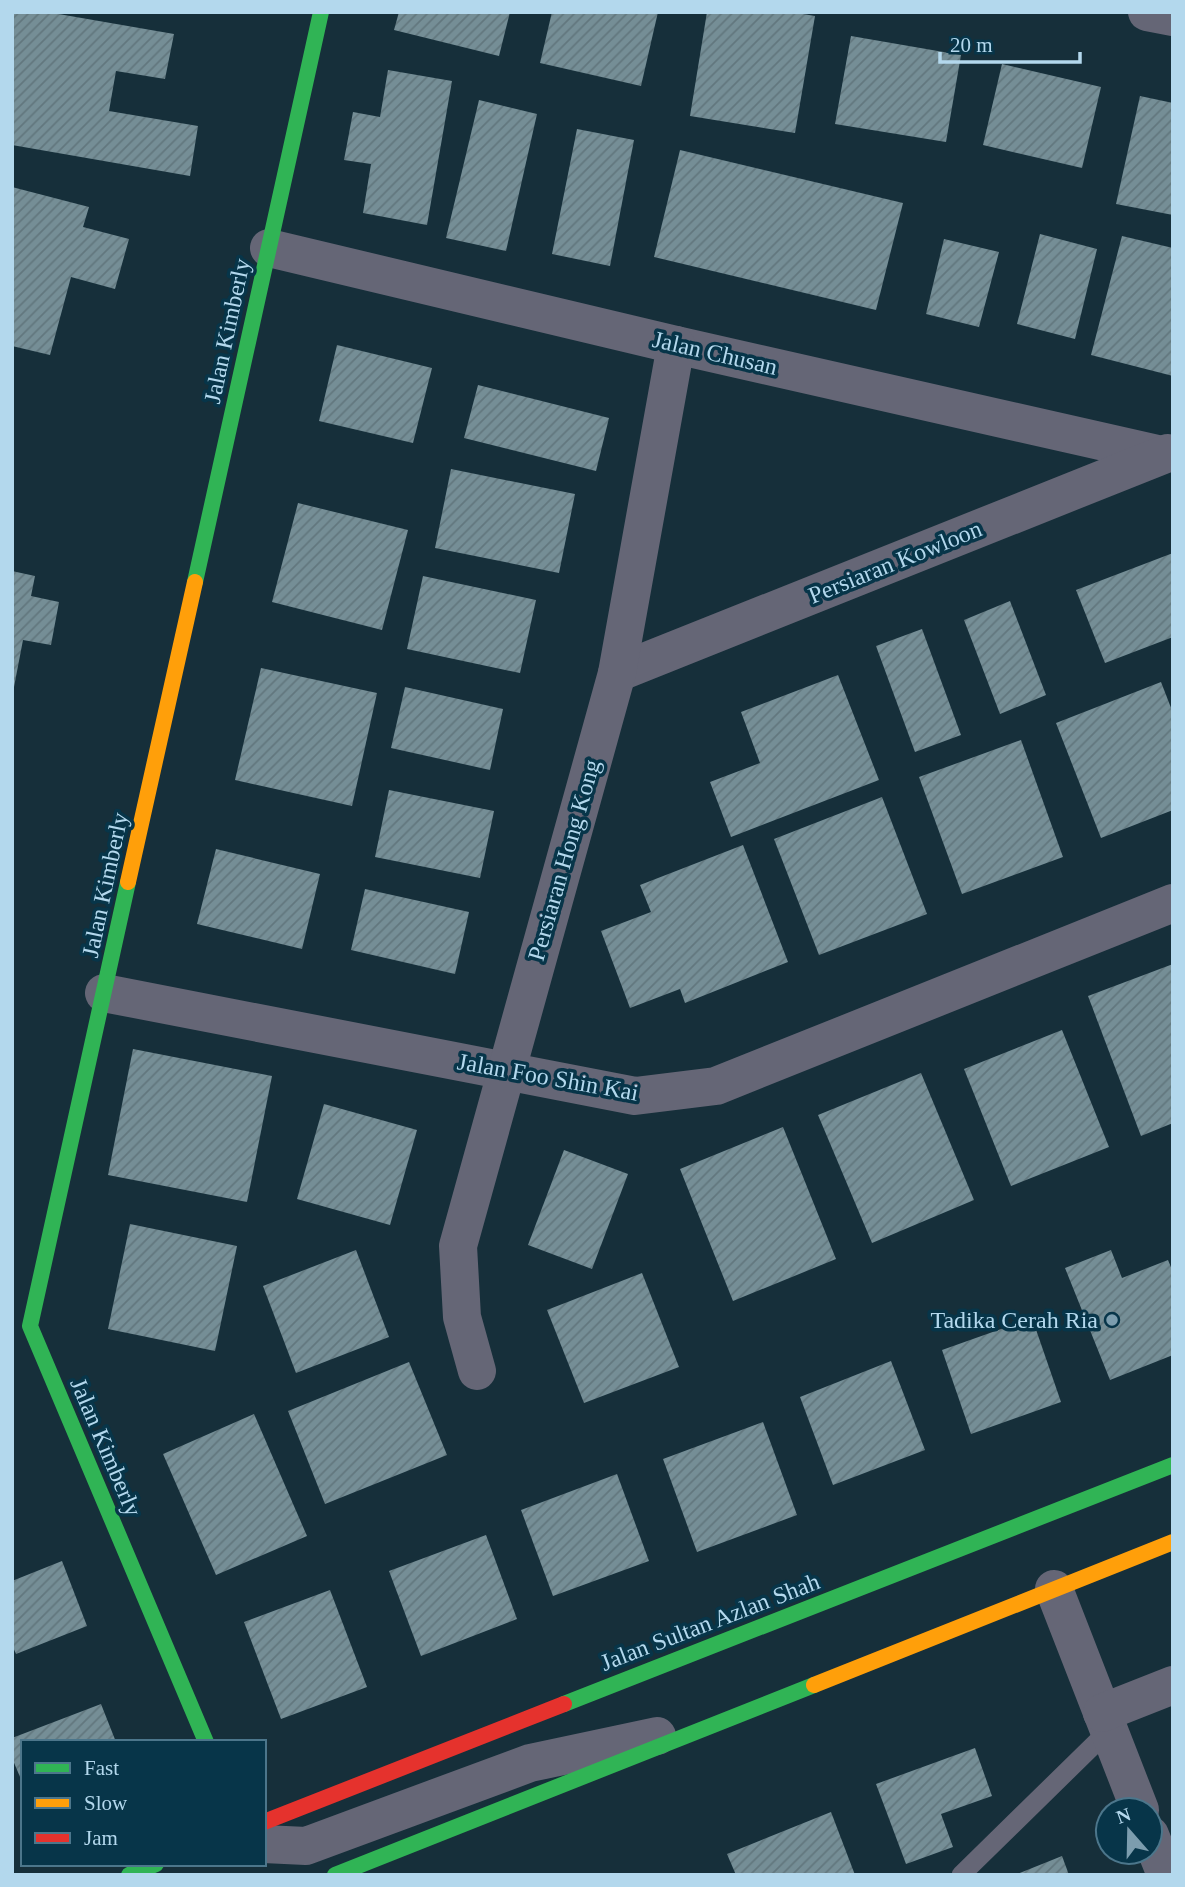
<svg xmlns="http://www.w3.org/2000/svg" width="1185" height="1887" font-family="'Times New Roman',serif">
  <defs>
    <pattern id="building-hatch" width="6" height="6" patternUnits="userSpaceOnUse" patternTransform="scale(1.75)"><rect width="6" height="6" fill="#758e96"/><path d="M-1 1l2-2M0 6l6-6M5 7l2-2" fill="none" stroke="#62777e"/></pattern>
  </defs>
  <rect width="100%" height="100%" fill="#162f3a"/>
  <g fill="url(#building-hatch)">
    <path d="M12 12H47L174 34 165 79 116 71 109 111 198 126 190 176 12 145Z"/>
    <path d="M399 12H510L499 56 394 30Z"/>
    <path d="M552 12H658L641 86 540 63Z"/>
    <path d="M707 12H791L815 16 795 133 690 116Z"/>
    <path d="M851 36 961 55 946 142 835 124Z"/>
    <path d="M1002 64 1101 87 1082 168 983 145Z"/>
    <path d="M388 70 452 81 427 225 363 213 371 164 344 160 353 112 380 117Z"/>
    <path d="M1140 96 1173 103V215L1116 204Z"/>
    <path d="M479 100 537 114 506 251 446 238Z"/>
    <path d="M577 129 634 140 610 266 552 254Z"/>
    <path d="M680 150 903 203 876 310 654 257Z"/>
    <path d="M12 187 89 207 83 227 129 239 115 289 71 277 50 355 12 346Z"/>
    <path d="M1040 234 1097 249 1075 339 1017 324Z"/>
    <path d="M1122 236 1173 248V376L1091 355Z"/>
    <path d="M944 239 999 252 979 327 926 314Z"/>
    <path d="M337 345 432 368 413 443 319 421Z"/>
    <path d="M478 385 609 418 596 471 464 438Z"/>
    <path d="M451 469 575 494 559 573 435 548Z"/>
    <path d="M298 503 408 530 382 630 272 602Z"/>
    <path d="M1173 553V637L1105 663 1076 590Z"/>
    <path d="M12 571 35 576 31 596 59 602 51 645 23 640 14 687Z"/>
    <path d="M423 576 536 600 520 673 407 649Z"/>
    <path d="M1010 601 1046 695 1000 714 964 620Z"/>
    <path d="M922 629 961 735 915 752 876 646Z"/>
    <path d="M261 668 377 693 352 806 235 780Z"/>
    <path d="M838 675 879 780 731 837 710 782 760 763 741 712Z"/>
    <path d="M1161 682 1173 713V810L1101 838 1056 723Z"/>
    <path d="M405 687 503 709 490 770 391 748Z"/>
    <path d="M1021 740 1063 857 962 894 919 777Z"/>
    <path d="M389 790 494 811 480 878 375 857Z"/>
    <path d="M882 797 927 914 819 955 774 839Z"/>
    <path d="M743 845 788 962 685 1003 680 989 630 1008 601 931 651 912 640 885Z"/>
    <path d="M216 849 320 874 302 949 197 924Z"/>
    <path d="M365 889 469 912 455 974 351 950Z"/>
    <path d="M1173 964V1123L1141 1136 1088 996Z"/>
    <path d="M1062 1030 1109 1147 1011 1186 964 1069Z"/>
    <path d="M133 1049 272 1076 247 1202 108 1175Z"/>
    <path d="M921 1073 974 1200 872 1243 818 1115Z"/>
    <path d="M324 1104 417 1130 390 1225 297 1199Z"/>
    <path d="M783 1127 836 1259 733 1301 680 1169Z"/>
    <path d="M564 1150 628 1174 592 1269 528 1245Z"/>
    <path d="M130 1224 237 1246 215 1351 108 1329Z"/>
    <path d="M356 1250 389 1337 296 1373 263 1286Z"/>
    <path d="M1111 1250 1122 1278 1168 1260 1173 1272V1355L1110 1380 1065 1268Z"/>
    <path d="M642 1273 679 1367 584 1403 547 1310Z"/>
    <path d="M1032 1318 1061 1402 971 1434 942 1350Z"/>
    <path d="M891 1361 925 1450 833 1485 800 1397Z"/>
    <path d="M409 1362 447 1455 325 1504 288 1411Z"/>
    <path d="M254 1414 307 1536 216 1575 163 1454Z"/>
    <path d="M763 1422 797 1515 697 1552 663 1459Z"/>
    <path d="M617 1474 649 1561 553 1596 521 1510Z"/>
    <path d="M486 1535 517 1619 421 1656 389 1571Z"/>
    <path d="M62 1561 87 1626 16 1654 12 1645V1581Z"/>
    <path d="M330 1590 367 1687 281 1719 244 1622Z"/>
    <path d="M101 1704 116 1742H23V1784L12 1758V1738Z"/>
    <path d="M975 1748 992 1796 941 1814 953 1847 906 1864 876 1784Z"/>
    <path d="M831 1812 855 1875H736L727 1854Z"/>
    <path d="M1062 1856 1069 1875H1015Z"/>
  </g>
  <g fill="none" stroke-linecap="round" stroke-linejoin="round">
    <path stroke="#656676" stroke-width="19" d="M961 1875 1109 1730"/>
    <g stroke="#656676" stroke-width="38">
      <path d="M1147 12 1173 17"/>
      <path d="M269 248 676 345 1162 455"/>
      <path d="M617 673 1168 453"/>
      <path d="M104 993 635 1096 716 1086 1173 903"/>
      <path d="M477 1371 462 1317 458 1246 617 673 676 345"/>
      <path d="M1054 1589 1140 1810"/>
      <path d="M1102 1713 1173 1685"/>
      <path d="M1150 1835 1166 1875"/>
      <path d="M264 1844 306 1846 530 1763 657 1736"/>
    </g>
    <g stroke="#30b455" stroke-width="16">
      <path d="M195 582 321 12"/>
      <path d="M128 882 30 1326 206 1742"/>
      <path d="M564 1704 1173 1465"/>
      <path d="M129 1875 156 1864"/>
      <path d="M335 1875 814 1685"/>
    </g>
    <g stroke="#ff9f0a" stroke-width="16">
      <path d="M128 882 195 582"/>
      <path d="M814 1685 1173 1542"/>
    </g>
    <path stroke="#e5322d" stroke-width="16" d="M264 1822 564 1704"/>
  </g>
  <circle fill="#7c9dae" stroke="#073549" stroke-width="2.5" cx="1112" cy="1320" r="7"/>
  <g text-anchor="middle" stroke-width="7" stroke-linejoin="round" paint-order="stroke">
    <g font-size="24" fill="#b3d8ed" stroke="#073549">
      <text transform="translate(227 331) rotate(-78)" y="8">Jalan Kimberly</text>
      <text transform="translate(715 353) rotate(13)" y="8">Jalan Chusan</text>
      <text transform="translate(895 562) rotate(-22)" y="8">Persiaran Kowloon</text>
      <text transform="translate(564 860) rotate(-74)" y="8">Persiaran Hong Kong</text>
      <text transform="translate(105 885) rotate(-78)" y="8">Jalan Kimberly</text>
      <text transform="translate(548 1077) rotate(10)" y="8">Jalan Foo Shin Kai</text>
      <text transform="translate(106 1447) rotate(67)" y="8">Jalan Kimberly</text>
      <text transform="translate(710 1622) rotate(-21)" y="8">Jalan Sultan Azlan Shah</text>
    </g>
    <g font-size="24" fill="#b3d8ed" stroke="#073549" text-anchor="end">
      <text x="1098" y="1328">Tadika Cerah Ria</text>
    </g>
  </g>
  <rect width="1185" height="1887" fill="none" stroke="#b3d8ed" stroke-width="28"/>
  <rect x="21" y="1740" width="245" height="126" fill="#073549" stroke="#4c768b" stroke-width="2"/>
  <rect x="35" y="1763" width="35" height="10" fill="#30b455" stroke="#4c768b" stroke-width="2"/>
  <text x="84" y="1775" font-size="21" fill="#b3d8ed">Fast</text>
  <rect x="35" y="1798" width="35" height="10" fill="#ff9f0a" stroke="#4c768b" stroke-width="2"/>
  <text x="84" y="1810" font-size="21" fill="#b3d8ed">Slow</text>
  <rect x="35" y="1833" width="35" height="10" fill="#e5322d" stroke="#4c768b" stroke-width="2"/>
  <text x="84" y="1845" font-size="21" fill="#b3d8ed">Jam</text>
  <g transform="translate(1129 1831) rotate(340)"><circle r="33" fill="#073549" stroke="#4c768b" stroke-width="2"/>
  <path d="M0-5L12 26L0 18L-12 26Z" fill="#7c9dae"/>
  <text y="-10" font-size="19" font-weight="bold" text-anchor="middle" fill="#b3d8ed">N</text>
  </g>
  <path d="M940 52v10h140v-10" fill="none" stroke="#b3d8ed" stroke-width="3.5"/>
  <text x="950" y="52" font-size="21" fill="#b3d8ed" stroke="#073549" stroke-width="5" paint-order="stroke">20 m</text>
</svg>
